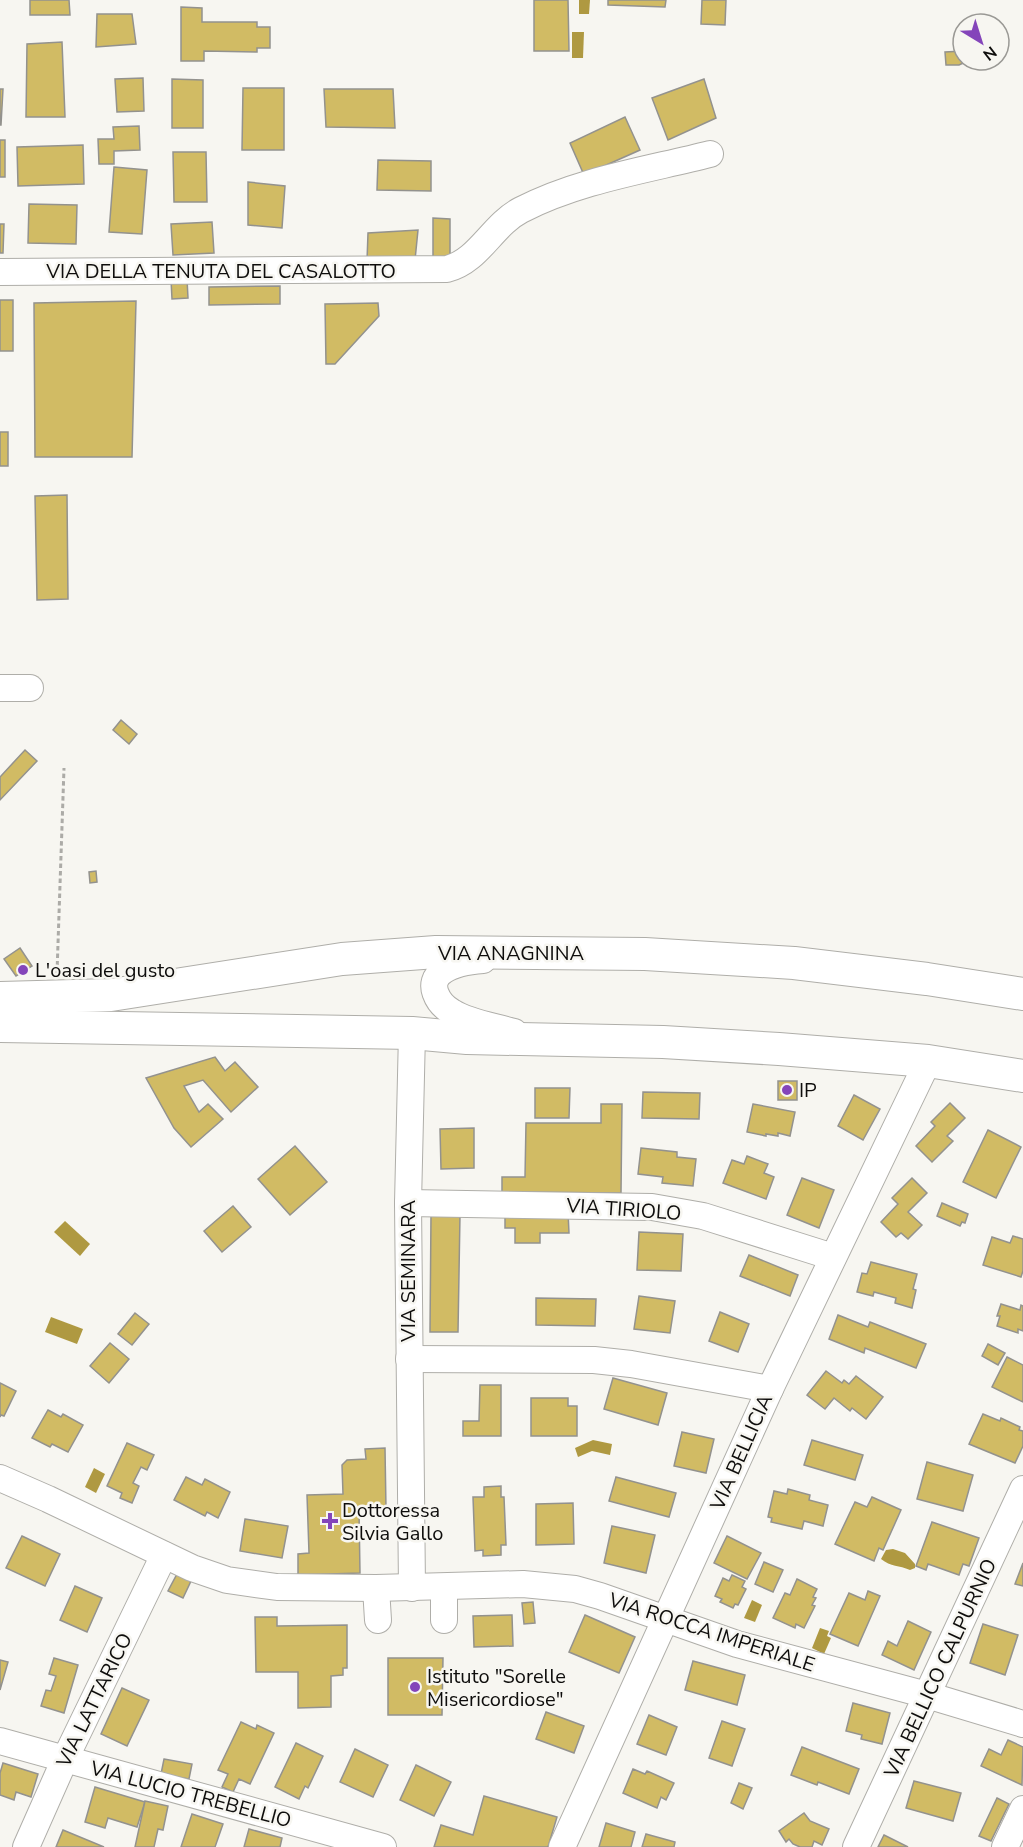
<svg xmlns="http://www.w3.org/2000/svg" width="1023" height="1847" font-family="'Nunito Sans',sans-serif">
  <rect width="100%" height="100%" fill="#f7f6f1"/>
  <g fill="#af9941">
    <path d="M579 0H590L589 14H579Z"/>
    <path d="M572 32H584L583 58H572Z"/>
    <path d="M65 1221 90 1244 80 1256 54 1232Z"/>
    <path d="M51 1317 83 1329 77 1344 45 1332Z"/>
    <path d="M593 1440 612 1444 610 1455 592 1451 578 1457 575 1448Z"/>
    <path d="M94 1468 105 1474 96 1493 85 1487Z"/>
    <path d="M893 1549 905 1553 915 1564V1568L910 1570C899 1565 891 1567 881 1559L886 1550Z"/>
    <path d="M752 1600 762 1605 755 1622 744 1618Z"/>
    <path d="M820 1628 829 1631 827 1636 831 1638 824 1654 812 1648Z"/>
  </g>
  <g fill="#d1bb64" stroke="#93928e" stroke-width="1.5">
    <path d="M30 0H69L70 15H30Z"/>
    <path d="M534 0H568L569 51H534Z"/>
    <path d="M608 0H666L665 7 608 5Z"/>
    <path d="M702 0H726L725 25 701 24Z"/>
    <path d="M181 7 202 8V22H257V27H270V48H257V52L204 51V61H181Z"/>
    <path d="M97 14H132L136 44 96 47Z"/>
    <path d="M62 42 65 117H26L27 44Z"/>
    <path d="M963 51V60H970L959 65H946L945 52Z"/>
    <path d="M143 78 144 111 117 112 115 79Z"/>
    <path d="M172 79 203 80V128H172Z"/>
    <path d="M704 79 716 118 668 140 652 98Z"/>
    <path d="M243 88H284V150H242Z"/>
    <path d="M0 89H3L1 125H0Z"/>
    <path d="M324 89H393L395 128 326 127Z"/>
    <path d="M625 117 640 150 584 175 570 143Z"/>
    <path d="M139 126 140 150 114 151V164H99L98 139H114L113 127Z"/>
    <rect x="0" y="140" width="5" height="37"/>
    <path d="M83 145 84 184 18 186 17 147Z"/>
    <path d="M173 152H206L207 202H174Z"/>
    <path d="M378 160 431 161V191L377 190Z"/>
    <path d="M114 167 147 170 142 234 109 232Z"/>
    <path d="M248 182 285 186 282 228 248 225Z"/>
    <path d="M29 204 77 205 76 244 28 243Z"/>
    <path d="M433 218 450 219V262L433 261Z"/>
    <path d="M212 222 214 253 173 255 171 224Z"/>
    <path d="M0 224H4L3 253H0Z"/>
    <path d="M418 230 415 260 367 261 368 233Z"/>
    <path d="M187 279 188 298 172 299 171 280Z"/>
    <path d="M280 286V304L209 305V287Z"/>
    <rect x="0" y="300" width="13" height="51"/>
    <path d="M136 301 132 457H35L34 303Z"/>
    <path d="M378 303 379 316 335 364H326L325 304Z"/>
    <rect x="0" y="432" width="8" height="34"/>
    <path d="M67 495 68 599 37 600 35 496Z"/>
    <path d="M121 720 137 734 129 744 113 730Z"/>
    <path d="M25 750 37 761 0 800V777Z"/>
    <path d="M96 871 97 882 90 883 89 872Z"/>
    <path d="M20 948 32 966 16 976 4 959Z"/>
    <path d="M215 1057 225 1071 235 1062 258 1087 231 1112 203 1080 184 1086 199 1112 208 1104 223 1119 191 1147 174 1128 146 1078Z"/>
    <rect x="778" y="1081" width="19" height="19"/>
    <path d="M535 1088H570L569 1118H535Z"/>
    <path d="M643 1092 700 1093 699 1119 642 1118Z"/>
    <path d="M854 1095 880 1109 863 1140 838 1126Z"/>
    <path d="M950 1103 965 1118 947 1136 953 1141 932 1162 916 1146 935 1126 931 1122Z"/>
    <path d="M601 1104H622L621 1193 502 1192V1177H525L526 1123H601Z"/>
    <path d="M753 1104 795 1112 790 1136 778 1133V1136L766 1134V1136L747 1132Z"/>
    <path d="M474 1128V1168L441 1169 440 1129Z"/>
    <path d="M988 1130 1021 1147 996 1198 963 1182Z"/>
    <path d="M295 1146 327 1182 290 1215 258 1179Z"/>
    <path d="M641 1148 677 1152V1157L696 1159 693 1186 662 1183 663 1177 638 1174Z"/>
    <path d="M747 1156 768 1164 764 1173 774 1177 766 1199 723 1183 732 1160 744 1164Z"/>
    <path d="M802 1178 834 1190 819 1228 787 1215Z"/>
    <path d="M912 1178 927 1193 908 1212 922 1225 908 1239 901 1233 896 1237 881 1222 898 1204 892 1198Z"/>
    <path d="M942 1203 968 1214 965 1223 962 1222 960 1226 937 1216Z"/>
    <path d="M233 1206 251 1227 222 1252 204 1231Z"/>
    <path d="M505 1212H568L569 1233H540V1243H515V1228H505Z"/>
    <path d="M431 1215H460L458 1332H430Z"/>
    <path d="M639 1232 683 1234 681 1271 637 1270Z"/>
    <path d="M1013 1236 1023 1239V1271L1021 1277 983 1265 992 1237 1010 1243Z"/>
    <path d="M749 1255 798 1275 790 1296 740 1276Z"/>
    <path d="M871 1262 917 1274 913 1289 916 1290 912 1308 895 1303 896 1298 874 1292 873 1296 857 1292 862 1273 867 1274Z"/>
    <path d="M639 1296 675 1301 670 1333 634 1329Z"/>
    <path d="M536 1298 596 1299 595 1326 536 1325Z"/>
    <path d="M1001 1304 1020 1310 1021 1305 1023 1306V1331L1018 1329V1333L997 1326 1000 1316H997Z"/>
    <path d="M720 1312 749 1324 738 1352 709 1341Z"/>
    <path d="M135 1313 149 1324 132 1345 118 1334Z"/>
    <path d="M838 1315 868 1327 870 1322 926 1344 916 1368 865 1348 864 1353 829 1339Z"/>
    <path d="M110 1343 129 1359 109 1383 90 1366Z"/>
    <path d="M988 1344 1005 1353 998 1365 982 1356Z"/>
    <path d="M1007 1357 1023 1365V1402L992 1387Z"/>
    <path d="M826 1371 842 1383 844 1380 849 1384 856 1376 883 1397 866 1419 852 1408 850 1411 834 1398 825 1409 807 1395Z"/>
    <path d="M613 1378 667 1393 658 1425 604 1409Z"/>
    <path d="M0 1383 16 1391 4 1416 1 1415 0 1417Z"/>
    <path d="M480 1385H501V1436H463V1421H479Z"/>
    <path d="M531 1398H568V1406H577V1436H531Z"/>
    <path d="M48 1410 61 1417 63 1414 83 1425 68 1452 52 1444 50 1447 32 1438Z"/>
    <path d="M983 1414 1000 1421 1001 1418 1020 1427 1019 1430 1023 1431V1446L1015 1463 969 1444Z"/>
    <path d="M682 1432 714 1439 706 1473 674 1466Z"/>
    <path d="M812 1440 863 1455 855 1480 804 1465Z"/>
    <path d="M127 1443 154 1455 147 1470 141 1467 133 1483 139 1486 132 1503 120 1498 122 1493 107 1486Z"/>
    <path d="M385 1448 386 1509 359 1510 360 1573 298 1575V1554L309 1553 307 1495 343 1494 342 1465 347 1460 366 1459 365 1449Z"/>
    <path d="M927 1462 973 1475 963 1511 917 1499Z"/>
    <path d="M186 1477 202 1485 205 1479 230 1492 218 1518 207 1512 205 1516 174 1500Z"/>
    <path d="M616 1477 676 1493 669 1517 609 1501Z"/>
    <path d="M501 1486V1497H504L506 1545H501V1555L483 1556V1550L475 1551 473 1497H484V1487Z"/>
    <path d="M788 1489 810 1495 809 1500 828 1505 823 1526 804 1521 802 1529 771 1522 772 1518 768 1517 774 1491 787 1494Z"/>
    <path d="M872 1497 901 1510 883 1550 879 1548 874 1561 835 1544 855 1502 867 1507Z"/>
    <path d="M573 1503 574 1544 536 1545V1504Z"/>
    <path d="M245 1519 288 1526 282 1558 240 1551Z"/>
    <path d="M932 1522 979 1538 969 1566 963 1564 959 1575 928 1564 926 1570 916 1566Z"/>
    <path d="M612 1526 655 1535 646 1573 604 1563Z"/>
    <path d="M22 1536 60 1554 45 1586 6 1568Z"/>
    <path d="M727 1536 761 1553 747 1579 714 1563Z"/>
    <path d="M764 1562 783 1570 773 1592 755 1584Z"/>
    <path d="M1023 1563V1586L1015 1584Z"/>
    <path d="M177 1574 191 1581 183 1598 168 1591Z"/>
    <path d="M732 1575 745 1581 742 1587 746 1589 738 1605 735 1604 733 1608 720 1602 722 1599 715 1596 723 1578 729 1581Z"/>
    <path d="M797 1579 817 1589 813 1597 816 1598 812 1605 815 1606 804 1628 796 1624 795 1628 773 1618 785 1593 790 1595Z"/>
    <path d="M75 1586 102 1598 87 1632 60 1620Z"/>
    <path d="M868 1591 880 1596 858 1646 830 1634 849 1593 865 1600Z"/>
    <path d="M533 1602 535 1623 524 1624 522 1603Z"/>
    <path d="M512 1615 513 1646 474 1647 473 1616Z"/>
    <path d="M585 1615 635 1637 619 1673 569 1652Z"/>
    <path d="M255 1617H277V1626L347 1625V1668H343V1675L331 1676V1707L298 1708V1672H256Z"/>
    <path d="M908 1621 931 1632 914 1670 882 1655 888 1641 897 1646Z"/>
    <path d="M983 1624 1018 1635 1005 1675 970 1663Z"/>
    <path d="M54 1658 78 1665 64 1713 41 1706 46 1690 51 1691 56 1676 49 1674Z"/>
    <path d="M388 1658H443L442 1715H388Z"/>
    <path d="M0 1660 8 1662 0 1690Z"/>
    <path d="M693 1661 745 1675 737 1705 685 1690Z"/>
    <path d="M122 1688 149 1700 127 1746 101 1734Z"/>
    <path d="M853 1703 890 1713 882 1744 861 1739 862 1735 846 1731Z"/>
    <path d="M546 1712 584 1726 574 1753 536 1739Z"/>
    <path d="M649 1715 677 1727 666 1755 637 1744Z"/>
    <path d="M722 1721 745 1729 732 1766 709 1758Z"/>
    <path d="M241 1722 256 1729 257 1725 274 1733 250 1784 239 1779 233 1792 222 1787 228 1774 218 1770Z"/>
    <path d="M1008 1740 1023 1747 1022 1785 981 1766 989 1749 1001 1755Z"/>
    <path d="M296 1743 323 1756 308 1788 305 1786 299 1799 275 1787Z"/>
    <path d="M802 1747 859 1769 849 1794 818 1782 817 1785 791 1775Z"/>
    <path d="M355 1749 388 1765 373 1797 340 1782Z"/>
    <path d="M164 1759 192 1764 189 1779 161 1774Z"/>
    <path d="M3 1763 38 1774 31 1797 16 1792 14 1800 0 1795V1773Z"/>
    <path d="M416 1765 451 1782 434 1816 400 1800Z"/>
    <path d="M633 1769 645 1774 647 1771 674 1783 666 1800 661 1797 657 1808 623 1793Z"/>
    <path d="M914 1781 961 1793 953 1821 906 1808Z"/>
    <path d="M739 1783 752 1788 743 1809 731 1803Z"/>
    <path d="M95 1787 145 1802 137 1827 108 1818 105 1828 85 1822Z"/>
    <path d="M484 1796 557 1817 548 1847H434L441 1825 473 1835Z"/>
    <path d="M997 1798 1009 1804 991 1841 979 1836Z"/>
    <path d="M145 1801 168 1806 163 1830 158 1829 154 1847H135Z"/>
    <path d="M804 1813 810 1821 829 1829 822 1845 814 1841 812 1847H800L793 1844 789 1839 786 1842 779 1831Z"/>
    <path d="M192 1814 223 1824 215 1847H181Z"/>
    <path d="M606 1823 635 1832 631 1847H599Z"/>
    <path d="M249 1829 282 1838 280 1847H244Z"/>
    <path d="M63 1830 104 1847H56Z"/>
    <path d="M646 1834 675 1842 674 1847H642Z"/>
    <path d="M884 1835 908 1847H878Z"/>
  </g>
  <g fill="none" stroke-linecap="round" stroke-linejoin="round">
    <defs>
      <g id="minor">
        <path d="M0 272 447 269C479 261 492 225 521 210 579 180 647 170 710 154"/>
        <path d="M0 688H30"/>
        <path d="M483 960C470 961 454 963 443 971 425 983 438 1004 452 1012 469 1023 494 1026 514 1032"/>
        <path d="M412 1033 408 1203 412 1588"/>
        <path d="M408 1203 652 1207 703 1216 833 1257"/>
        <path d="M409 1359 594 1360 631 1364 770 1389"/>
        <path d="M0 1478 48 1499 192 1568 227 1580 277 1587 376 1588 523 1584 575 1589 600 1596 737 1644 927 1695 1023 1724"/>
        <path d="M444 1587V1620"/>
        <path d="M376 1588 378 1620"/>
        <path d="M0 1741 383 1847"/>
        <path d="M26 1847 65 1759 164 1555"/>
        <path d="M562 1847 770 1389 928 1061"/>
        <path d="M856 1847 1023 1489"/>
        <path d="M1005 1847 1023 1809"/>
      </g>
      <g id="major">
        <path d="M0 998 111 995 342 959 436 952 645 954 794 963 927 979 1023 994"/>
        <path d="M0 1026 412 1033 467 1038 663 1042 779 1049 928 1061 1023 1076"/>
      </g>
    </defs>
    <use href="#minor" stroke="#afaea9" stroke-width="28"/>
    <use href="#major" stroke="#afaea9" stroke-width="34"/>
    <path stroke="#acaba7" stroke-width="3" stroke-dasharray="4.5 3" stroke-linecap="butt" d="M57 973 64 768"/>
    <use href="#minor" stroke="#fff" stroke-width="26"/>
    <use href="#major" stroke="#fff" stroke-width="32"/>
  </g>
  <g fill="#8445ba" stroke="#f7f6f1" stroke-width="2">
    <circle cx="23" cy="970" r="6"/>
    <circle cx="787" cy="1090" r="6"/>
    <path d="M327 1512h6v6h6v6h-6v6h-6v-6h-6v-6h6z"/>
    <circle cx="415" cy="1687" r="6"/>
  </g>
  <g text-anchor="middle" stroke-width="5" stroke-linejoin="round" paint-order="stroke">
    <g font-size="20" fill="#0e0d0c" stroke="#f7f6f1">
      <text x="221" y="278">VIA DELLA TENUTA DEL CASALOTTO</text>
      <text x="511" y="960">VIA ANAGNINA</text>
      <text transform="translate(624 1209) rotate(4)" y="7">VIA TIRIOLO</text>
      <text transform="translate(408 1271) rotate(-90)" y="7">VIA SEMINARA</text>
      <text transform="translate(741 1452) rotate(-66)" y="7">VIA BELLICIA</text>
      <text transform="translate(712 1632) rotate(18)" y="7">VIA ROCCA IMPERIALE</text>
      <text transform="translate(940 1668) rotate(-65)" y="7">VIA BELLICO CALPURNIO</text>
      <text transform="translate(94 1700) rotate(-64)" y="7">VIA LATTARICO</text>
      <text transform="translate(191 1794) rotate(15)" y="7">VIA LUCIO TREBELLIO</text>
    </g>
    <g font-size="20" fill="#0e0d0c" stroke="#f7f6f1" text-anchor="start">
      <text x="35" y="977">L'oasi del gusto</text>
      <text x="799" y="1097">IP</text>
      <text x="342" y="1517">Dottoressa<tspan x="342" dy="23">Silvia Gallo</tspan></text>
      <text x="427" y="1683">Istituto "Sorelle<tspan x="427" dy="23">Misericordiose"</tspan></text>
    </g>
  </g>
  <g transform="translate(981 42) rotate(142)"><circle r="28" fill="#f7f6f1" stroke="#9a9995" stroke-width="1.5"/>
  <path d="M0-4.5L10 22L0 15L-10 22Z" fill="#8445ba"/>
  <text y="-9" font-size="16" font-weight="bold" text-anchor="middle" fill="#0e0d0c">N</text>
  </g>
</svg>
